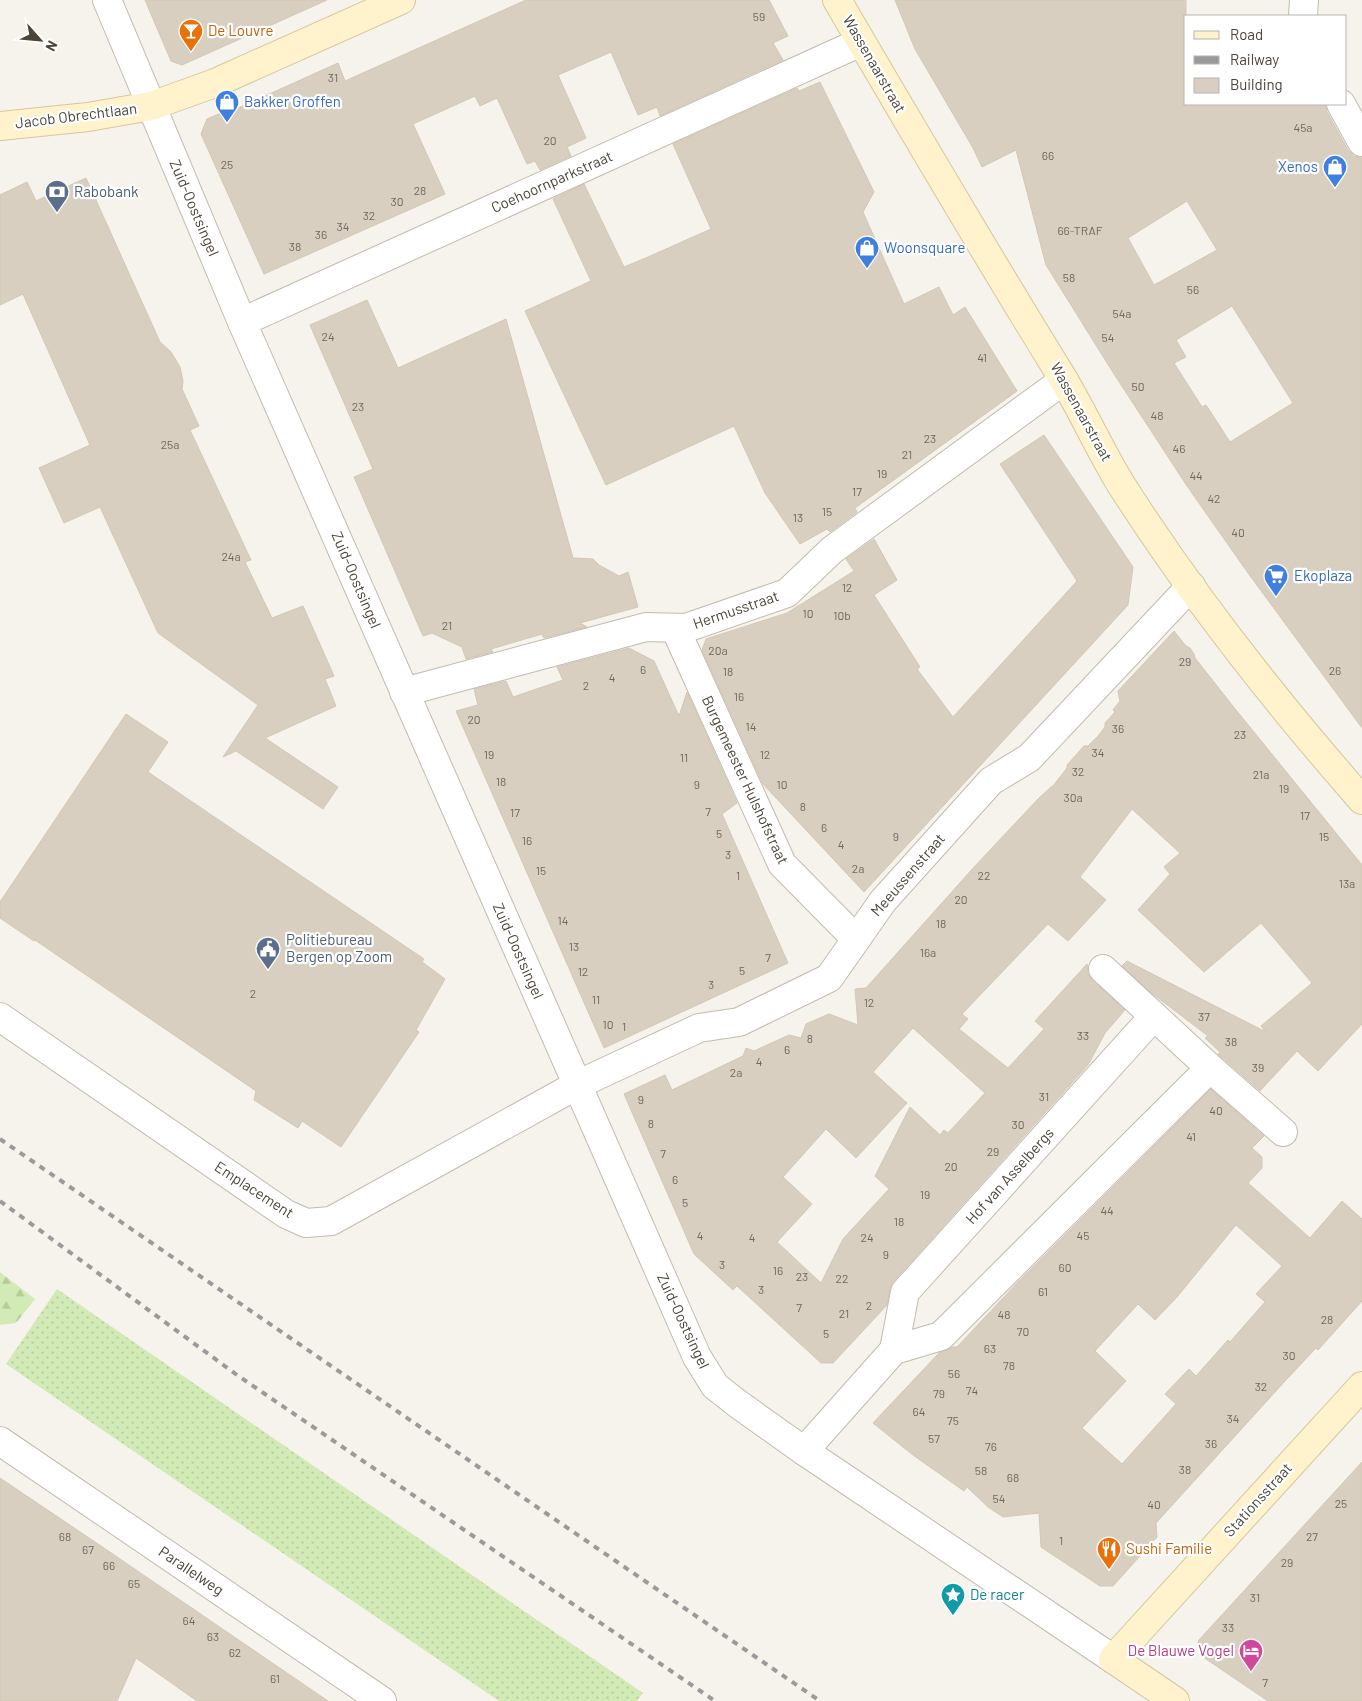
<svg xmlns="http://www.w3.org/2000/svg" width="1362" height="1701" font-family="Barlow,sans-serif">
  <defs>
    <pattern id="grass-dots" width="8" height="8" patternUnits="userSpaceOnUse" patternTransform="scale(1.25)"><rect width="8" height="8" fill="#d2eab5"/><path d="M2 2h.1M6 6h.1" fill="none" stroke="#b6ca9c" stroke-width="1.8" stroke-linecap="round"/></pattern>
    <pattern id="forest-firs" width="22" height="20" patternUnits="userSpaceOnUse" patternTransform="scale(1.25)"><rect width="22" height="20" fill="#d2eab5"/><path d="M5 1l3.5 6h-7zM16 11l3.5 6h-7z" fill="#b6ca9c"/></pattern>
  </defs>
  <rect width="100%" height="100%" fill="#f6f3ec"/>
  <path fill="url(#grass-dots)" d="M57 1289 643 1693 637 1701H499L6 1364Z"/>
  <path fill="url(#forest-firs)" d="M0 1272 35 1299 16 1323 0 1325Z"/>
  <g fill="#d8cfc1" stroke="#d3c7b4" fill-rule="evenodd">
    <path d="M145 0H327L182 65 171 61Z"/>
    <path d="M526 0H769L788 36 773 43 783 60 660 116 657 107 638 115 611 52 558 75 586 138 567 147 571 156 540 170 535 161 527 164 497 98 480 106 475 96 413 124 445 194 264 274 201 134 207 119 235 107 236 109 338 63 345 81Z"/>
    <path d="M895 0H1186V104H1325L1327 112 1348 150 1354 156 1362 158V728L1248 573 1187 486 1114 374 1046 265 1016 150 982 167 973 148 915 49ZM1187 201 1217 250 1154 285 1128 238ZM1232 306 1293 403 1230 442 1206 405 1202 407 1174 363 1186 357 1176 340Z"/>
    <path d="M820 82 874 192 863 212 904 304 939 287 953 315 965 307 1017 391 855 508 857 512 830 532 827 529 800 544 765 493 734 426 606 485 525 311 591 281 553 199 584 184 624 267 648 257 711 229 673 144 797 88 799 91Z"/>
    <path d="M86 178 160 342 171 352 180 367 183 381 182 389 199 426 190 430 251 560 245 562 272 618 303 606 334 676 325 679 336 706 265 738 338 787 323 809 236 751 223 757 258 705 158 633 100 507 64 523 39 468 90 445 23 294 0 305V195L27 182 36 201Z"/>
    <path d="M367 300 398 368 506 319 573 558 593 559 599 565 619 576 628 572 638 607 580 623 587 627 544 638 542 634 491 649 493 652 466 659 462 647 432 633 423 636 354 477 373 469 310 325Z"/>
    <path d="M1044 435 1133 567 1128 605 864 892 763 784 702 650 706 639 787 613 854 571 846 559 874 539 897 580 874 595 920 667 917 669 953 717 1077 581 1000 464Z"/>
    <path d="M1174 631 1186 646 1190 648 1194 654 1195 658 1236 710 1362 865V1024L1318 1071 1297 1051 1260 1091 1218 1054 1220 1052 1205 1038 1208 1036 1149 991 1122 966 1127 961 1266 1032 1261 1026 1312 983 1261 923 1204 972 1138 910 1170 874 1164 867 1180 853 1132 809 1080 877 1106 900 1068 941 1048 924 962 1014 968 1019 959 1029 1008 1068 1044 1029 1035 1021 1087 964 1088 974 1092 980 1125 1010 1105 1033 1088 1065 893 1282 890 1289 887 1305 833 1363H821L737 1286 733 1290 694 1254 624 1094 665 1075 672 1090 743 1056 746 1048 754 1051 789 1035 801 1038 806 1024 829 1014 858 1025 855 989 866 988 975 866 1038 799 1051 787 1053 786 1067 768V765L1084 746H1088L1098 736 1105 727V723L1115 712 1113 710 1120 701 1118 691ZM913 1028 985 1093 948 1133 944 1130 940 1135 910 1107 875 1176 889 1189 843 1239 821 1283 777 1242 812 1204 783 1177 826 1129 856 1158 907 1103 873 1072Z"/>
    <path d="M629 648 654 661 679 716 687 692 737 803 722 814 788 963 604 1048 456 711 478 705 474 689 506 681 513 697 563 680 557 667Z"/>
    <path d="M126 714 168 742 148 772 424 959 422 962 445 979 416 1030 419 1032 341 1147 302 1121 298 1128 254 1100 256 1091 35 940 34 941 0 918V902Z"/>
    <path d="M1211 1089 1264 1136 1252 1148 1262 1157V1168L1248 1183 1310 1238 1342 1201 1362 1219V1301L1318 1350 1316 1348 1286 1380 1156 1523 1157 1537 1113 1586H1100L1041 1547 1039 1513 1003 1517 988 1507 967 1487 964 1491 913 1455 873 1423 939 1353 952 1347H957L1018 1282ZM1236 1225 1282 1266 1256 1294 1265 1302 1230 1342 1228 1340 1196 1376 1189 1369 1165 1394 1176 1404 1122 1464 1082 1428 1126 1381 1095 1351 1138 1304 1155 1320 1177 1297Z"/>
    <path d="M1362 1462V1701H1268L1200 1655 1198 1641Z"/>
    <path d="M0 1478 98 1544 328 1701H197L136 1658 117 1701H0Z"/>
  </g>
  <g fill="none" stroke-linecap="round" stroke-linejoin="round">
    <defs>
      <g id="street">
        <path d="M107 0 242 322 697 1357 715 1386 738 1404 804 1451 1113 1659"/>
        <path d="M1303 16 1304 0"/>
        <path d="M1341 104 1362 142"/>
        <path d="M242 322 861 42"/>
        <path d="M675 628 782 864 856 939"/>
        <path d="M404 692 646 627 686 628 787 593 832 550 1064 380"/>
        <path d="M1103 969 1154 1016"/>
        <path d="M0 1017 286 1214 306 1223 331 1221 577 1085 699 1028 739 1022 829 978 883 901 991 781 1029 758 1191 586"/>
        <path d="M1210 1068 1283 1132"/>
        <path d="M0 1441 382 1701"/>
        <path d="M804 1451 894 1350 941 1336 1210 1068 1154 1016 905 1292 894 1350"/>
      </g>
      <g id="secondary">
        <path d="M837 0C910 125 983 249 1059 372 1082 409 1099 449 1122 486 1193 597 1275 701 1362 800"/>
        <path d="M0 126 88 117 151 106 215 83 401 0"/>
        <path d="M1175 1701 1113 1659 1362 1386"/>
      </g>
    </defs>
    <use href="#street" stroke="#c2bbae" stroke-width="30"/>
    <use href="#secondary" stroke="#d6c79b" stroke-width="30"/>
    <use href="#street" stroke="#fff" stroke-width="28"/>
    <use href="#secondary" stroke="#fff3cd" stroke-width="28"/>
    <g stroke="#9a9a9a" stroke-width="4" stroke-dasharray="6 6" stroke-linecap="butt">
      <path d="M0 1139 820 1701"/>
      <path d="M0 1201 237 1375 715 1701"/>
    </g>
  </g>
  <defs>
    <symbol id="bar-pin" viewBox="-11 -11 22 30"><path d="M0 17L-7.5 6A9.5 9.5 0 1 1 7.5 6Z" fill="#e8710a" stroke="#fff"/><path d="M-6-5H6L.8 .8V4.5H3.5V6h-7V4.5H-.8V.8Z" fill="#fff"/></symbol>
    <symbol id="shop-pin" viewBox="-11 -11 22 30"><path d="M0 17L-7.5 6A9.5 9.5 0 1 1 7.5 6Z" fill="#3f7fe0" stroke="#fff"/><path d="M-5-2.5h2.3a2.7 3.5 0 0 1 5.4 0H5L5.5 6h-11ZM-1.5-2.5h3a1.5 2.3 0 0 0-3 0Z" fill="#fff"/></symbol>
    <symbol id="bank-pin" viewBox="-11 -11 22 30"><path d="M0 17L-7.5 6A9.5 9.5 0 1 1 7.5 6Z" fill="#5c6f8a" stroke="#fff"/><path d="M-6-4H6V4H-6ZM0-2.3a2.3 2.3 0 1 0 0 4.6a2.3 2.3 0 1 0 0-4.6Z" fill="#fff"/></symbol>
    <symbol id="supermarket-pin" viewBox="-11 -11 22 30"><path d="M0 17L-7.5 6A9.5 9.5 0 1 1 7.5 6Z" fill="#3f7fe0" stroke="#fff"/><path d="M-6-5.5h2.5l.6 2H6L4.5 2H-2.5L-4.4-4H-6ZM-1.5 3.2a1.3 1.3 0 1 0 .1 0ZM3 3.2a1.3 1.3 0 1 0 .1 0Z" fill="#fff"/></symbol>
    <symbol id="civic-pin" viewBox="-11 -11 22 30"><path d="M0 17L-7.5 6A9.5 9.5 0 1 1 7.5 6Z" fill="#5c6f8a" stroke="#fff"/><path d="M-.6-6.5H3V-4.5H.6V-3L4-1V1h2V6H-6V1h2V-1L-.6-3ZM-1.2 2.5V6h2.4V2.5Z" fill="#fff"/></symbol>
    <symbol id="restaurant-pin" viewBox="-11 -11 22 30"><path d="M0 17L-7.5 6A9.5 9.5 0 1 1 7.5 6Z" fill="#e8710a" stroke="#fff"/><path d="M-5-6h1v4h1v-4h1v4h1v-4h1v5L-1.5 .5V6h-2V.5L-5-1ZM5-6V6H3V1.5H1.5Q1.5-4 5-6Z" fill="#fff"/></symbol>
    <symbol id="sight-pin" viewBox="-11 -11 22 30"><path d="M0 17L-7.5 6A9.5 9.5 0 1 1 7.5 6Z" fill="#0f9aa8" stroke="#fff"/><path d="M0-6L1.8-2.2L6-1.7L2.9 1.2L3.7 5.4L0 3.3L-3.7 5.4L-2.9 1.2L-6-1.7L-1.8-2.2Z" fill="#fff"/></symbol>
    <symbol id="hotel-pin" viewBox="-11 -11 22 30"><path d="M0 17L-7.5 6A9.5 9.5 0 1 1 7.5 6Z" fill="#d1479c" stroke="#fff"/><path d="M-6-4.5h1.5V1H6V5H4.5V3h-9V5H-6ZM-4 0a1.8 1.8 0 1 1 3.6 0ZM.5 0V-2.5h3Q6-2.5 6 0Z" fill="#fff"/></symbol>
  </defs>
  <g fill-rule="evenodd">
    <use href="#bar-pin" x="177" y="17" width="28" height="38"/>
    <use href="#shop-pin" x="213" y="88" width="28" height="38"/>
    <use href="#shop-pin" x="1321" y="153" width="28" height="38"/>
    <use href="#bank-pin" x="43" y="178" width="28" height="38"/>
    <use href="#shop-pin" x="853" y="234" width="28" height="38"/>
    <use href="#supermarket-pin" x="1262" y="562" width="28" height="38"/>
    <use href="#civic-pin" x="254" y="935" width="28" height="38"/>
    <use href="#restaurant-pin" x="1095" y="1535" width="28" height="38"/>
    <use href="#sight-pin" x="939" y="1581" width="28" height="38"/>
    <use href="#hotel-pin" x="1237" y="1637" width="28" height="38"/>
  </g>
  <g text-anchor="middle" stroke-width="4.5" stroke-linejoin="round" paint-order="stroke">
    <g font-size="12" fill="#6e675b">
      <text x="759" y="21">59</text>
      <text x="333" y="82">31</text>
      <text x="1303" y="132">45a</text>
      <text x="550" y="145">20</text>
      <text x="1048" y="160">66</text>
      <text x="227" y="169">25</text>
      <text x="420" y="195">28</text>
      <text x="397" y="206">30</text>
      <text x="369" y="220">32</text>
      <text x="343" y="231">34</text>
      <text x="1080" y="235">66-TRAF</text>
      <text x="321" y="239">36</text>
      <text x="295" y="251">38</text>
      <text x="1069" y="282">58</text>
      <text x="1193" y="294">56</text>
      <text x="1122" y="318">54a</text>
      <text x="328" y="341">24</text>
      <text x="1108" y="342">54</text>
      <text x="982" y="362">41</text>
      <text x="1138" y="391">50</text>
      <text x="358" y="411">23</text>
      <text x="1157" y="420">48</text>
      <text x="930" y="443">23</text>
      <text x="170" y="449">25a</text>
      <text x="1179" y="453">46</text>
      <text x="907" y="459">21</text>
      <text x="882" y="478">19</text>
      <text x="1196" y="480">44</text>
      <text x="857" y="496">17</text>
      <text x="1214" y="503">42</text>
      <text x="827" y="516">15</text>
      <text x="798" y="522">13</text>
      <text x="1238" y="537">40</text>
      <text x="231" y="561">24a</text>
      <text x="847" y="592">12</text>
      <text x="808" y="618">10</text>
      <text x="842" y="620">10b</text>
      <text x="447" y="630">21</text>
      <text x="718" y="655">20a</text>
      <text x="1185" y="666">29</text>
      <text x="643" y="674">6</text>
      <text x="1335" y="675">26</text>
      <text x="728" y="676">18</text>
      <text x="612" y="682">4</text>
      <text x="586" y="690">2</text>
      <text x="739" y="701">16</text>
      <text x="474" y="724">20</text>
      <text x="751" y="731">14</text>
      <text x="1118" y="733">36</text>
      <text x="1240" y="739">23</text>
      <text x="1098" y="757">34</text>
      <text x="489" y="759">19</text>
      <text x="765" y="759">12</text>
      <text x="684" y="762">11</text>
      <text x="1078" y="776">32</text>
      <text x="1261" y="779">21a</text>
      <text x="501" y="786">18</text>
      <text x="697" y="789">9</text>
      <text x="782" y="789">10</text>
      <text x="1284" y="793">19</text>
      <text x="1073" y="802">30a</text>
      <text x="803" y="811">8</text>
      <text x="708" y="816">7</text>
      <text x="515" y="817">17</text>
      <text x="1305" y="820">17</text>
      <text x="824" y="832">6</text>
      <text x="719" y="838">5</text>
      <text x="896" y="841">9</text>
      <text x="1324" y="841">15</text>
      <text x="527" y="845">16</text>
      <text x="841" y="849">4</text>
      <text x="728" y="859">3</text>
      <text x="858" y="873">2a</text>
      <text x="541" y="875">15</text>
      <text x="738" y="880">1</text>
      <text x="984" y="880">22</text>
      <text x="1347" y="888">13a</text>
      <text x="961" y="904">20</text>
      <text x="563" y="925">14</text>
      <text x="941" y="928">18</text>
      <text x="574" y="951">13</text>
      <text x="928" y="957">16a</text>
      <text x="768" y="962">7</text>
      <text x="742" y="975">5</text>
      <text x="583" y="976">12</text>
      <text x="711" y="989">3</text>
      <text x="253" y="998">2</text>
      <text x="596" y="1004">11</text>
      <text x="869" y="1007">12</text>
      <text x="1204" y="1021">37</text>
      <text x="608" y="1029">10</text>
      <text x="624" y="1031">1</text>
      <text x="1083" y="1040">33</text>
      <text x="810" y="1043">8</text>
      <text x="1231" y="1046">38</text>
      <text x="787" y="1054">6</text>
      <text x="759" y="1066">4</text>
      <text x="1258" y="1072">39</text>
      <text x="736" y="1077">2a</text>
      <text x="1044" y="1101">31</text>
      <text x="641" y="1104">9</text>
      <text x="1216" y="1115">40</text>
      <text x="651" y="1128">8</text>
      <text x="1018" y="1129">30</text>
      <text x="1191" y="1141">41</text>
      <text x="993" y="1156">29</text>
      <text x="663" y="1158">7</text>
      <text x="951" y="1171">20</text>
      <text x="675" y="1184">6</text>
      <text x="925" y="1199">19</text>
      <text x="685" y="1207">5</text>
      <text x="1107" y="1215">44</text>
      <text x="899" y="1226">18</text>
      <text x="700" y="1240">4</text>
      <text x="1083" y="1240">45</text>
      <text x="752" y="1242">4</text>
      <text x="867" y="1242">24</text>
      <text x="886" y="1259">9</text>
      <text x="722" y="1269">3</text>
      <text x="1065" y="1272">60</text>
      <text x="778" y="1275">16</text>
      <text x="802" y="1281">23</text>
      <text x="842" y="1283">22</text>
      <text x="761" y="1294">3</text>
      <text x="1043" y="1296">61</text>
      <text x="869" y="1310">2</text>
      <text x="799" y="1312">7</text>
      <text x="844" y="1318">21</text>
      <text x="1004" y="1319">48</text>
      <text x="1327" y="1324">28</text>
      <text x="1023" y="1336">70</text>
      <text x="826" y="1338">5</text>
      <text x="990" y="1353">63</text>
      <text x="1289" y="1360">30</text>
      <text x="1009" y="1370">78</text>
      <text x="954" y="1378">56</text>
      <text x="1261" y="1391">32</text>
      <text x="972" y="1395">74</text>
      <text x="939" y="1398">79</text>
      <text x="919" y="1416">64</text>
      <text x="1233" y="1423">34</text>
      <text x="953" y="1425">75</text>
      <text x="934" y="1443">57</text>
      <text x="1211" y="1448">36</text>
      <text x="991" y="1451">76</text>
      <text x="1185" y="1474">38</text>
      <text x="981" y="1475">58</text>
      <text x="1013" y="1482">68</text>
      <text x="999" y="1503">54</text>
      <text x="1341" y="1508">25</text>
      <text x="1154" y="1509">40</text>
      <text x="65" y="1541">68</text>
      <text x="1312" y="1541">27</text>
      <text x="1061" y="1545">1</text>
      <text x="88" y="1554">67</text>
      <text x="1287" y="1567">29</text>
      <text x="109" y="1570">66</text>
      <text x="134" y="1588">65</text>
      <text x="1255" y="1602">31</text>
      <text x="189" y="1625">64</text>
      <text x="1228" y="1632">33</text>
      <text x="213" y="1641">63</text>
      <text x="235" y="1657">62</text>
      <text x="275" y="1683">61</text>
      <text x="1265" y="1687">7</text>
    </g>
    <g font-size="15" fill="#c56008" stroke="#fff" text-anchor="start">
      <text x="208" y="36">De Louvre</text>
      <text x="1126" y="1554">Sushi Familie</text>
    </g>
    <g font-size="15" fill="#4b4439" stroke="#fff">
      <text transform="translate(874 64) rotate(60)" y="5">Wassenaarstraat</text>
      <text transform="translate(76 116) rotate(-7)" y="5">Jacob Obrechtlaan</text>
      <text transform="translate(552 182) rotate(-24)" y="5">Coehoornparkstraat</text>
      <text transform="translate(194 208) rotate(67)" y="5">Zuid-Oostsingel</text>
      <text transform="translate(1081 412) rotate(61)" y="5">Wassenaarstraat</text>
      <text transform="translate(356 580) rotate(67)" y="5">Zuid-Oostsingel</text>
      <text transform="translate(736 610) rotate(-19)" y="5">Hermusstraat</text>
      <text transform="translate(745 780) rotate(65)" y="5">Burgemeester Hulshofstraat</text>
      <text transform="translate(908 875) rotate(-49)" y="5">Meeussenstraat</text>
      <text transform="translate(518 951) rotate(66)" y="5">Zuid-Oostsingel</text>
      <text transform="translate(1010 1176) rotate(-48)" y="5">Hof van Asselbergs</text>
      <text transform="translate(254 1190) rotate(33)" y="5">Emplacement</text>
      <text transform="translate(683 1321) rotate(65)" y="5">Zuid-Oostsingel</text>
      <text transform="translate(1258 1500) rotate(-48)" y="5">Stationsstraat</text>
      <text transform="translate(191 1571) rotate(34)" y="5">Parallelweg</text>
    </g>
    <g font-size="15" fill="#366cbe" stroke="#fff" text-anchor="start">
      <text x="244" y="107">Bakker Groffen</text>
      <text x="1318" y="172" text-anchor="end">Xenos</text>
      <text x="884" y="253">Woonsquare</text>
      <text x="1294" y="581">Ekoplaza</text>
    </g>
    <g font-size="15" fill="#4e5e75" stroke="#fff" text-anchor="start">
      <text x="74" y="197">Rabobank</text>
      <text x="286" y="945">Politiebureau<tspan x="286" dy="17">Bergen op Zoom</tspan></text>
    </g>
    <g font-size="15" fill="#0d838f" stroke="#fff" text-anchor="start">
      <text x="970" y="1600">De racer</text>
    </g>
    <g font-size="15" fill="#b23c85" stroke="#fff" text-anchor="end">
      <text x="1234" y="1656">De Blauwe Vogel</text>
    </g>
  </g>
  <rect x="1184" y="15" width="162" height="90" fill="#ffffff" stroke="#b7b4b0"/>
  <rect x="1194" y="31" width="25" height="8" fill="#fff3cd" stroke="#b7b4b0"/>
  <text x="1230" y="40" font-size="15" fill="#4b4439">Road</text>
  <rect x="1194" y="56" width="25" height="8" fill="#9a9a9a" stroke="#b7b4b0"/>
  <text x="1230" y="65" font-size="15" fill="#4b4439">Railway</text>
  <rect x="1194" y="78" width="25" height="15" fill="#d8cfc1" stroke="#b7b4b0"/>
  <text x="1230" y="90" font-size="15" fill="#4b4439">Building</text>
  <g transform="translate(40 40) rotate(117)" stroke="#ffffff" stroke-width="4" paint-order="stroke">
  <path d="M0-4L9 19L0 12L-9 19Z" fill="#4b4439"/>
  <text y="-8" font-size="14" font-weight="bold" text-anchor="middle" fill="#4b4439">N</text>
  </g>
</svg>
